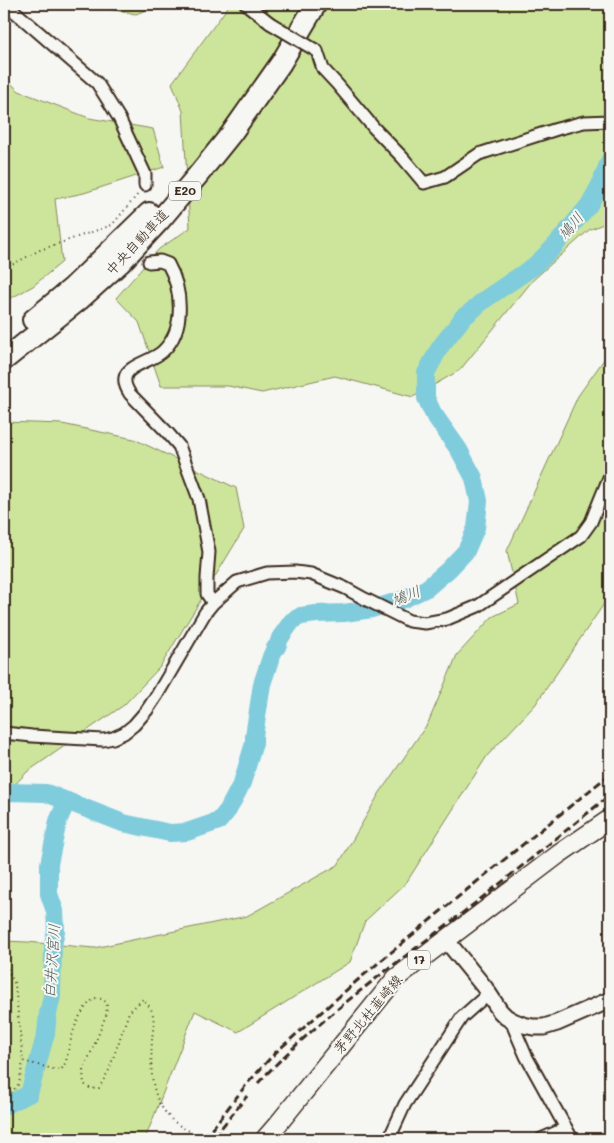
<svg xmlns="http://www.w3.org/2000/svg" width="614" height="1143" font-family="Mali,'Klee One',sans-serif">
  <rect width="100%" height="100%" fill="#f6f6f2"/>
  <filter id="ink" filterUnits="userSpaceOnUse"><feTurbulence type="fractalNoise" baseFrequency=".02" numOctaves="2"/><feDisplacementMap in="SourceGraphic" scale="10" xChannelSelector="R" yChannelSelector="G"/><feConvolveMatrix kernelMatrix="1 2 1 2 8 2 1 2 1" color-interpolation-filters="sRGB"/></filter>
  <g filter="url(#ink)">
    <g fill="#cde59a" stroke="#84885c">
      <path d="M101 4H161L136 14 103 8Z"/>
      <path d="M230 4H610V221L589 230 533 280 460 370 413 397 335 376 262 393 228 386H161L139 322 116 298 159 249 190 228 183 111 172 83Z"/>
      <path d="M4 77 19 91 89 118 153 129 164 167 84 193 55 199 62 262 33 286 4 302Z"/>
      <path d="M610 351V595L535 705 487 756 406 883 365 921 350 962 238 1032 195 1011 145 1139H4V941L27 942 94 948 247 916 338 865 379 794 428 723 457 655 492 617 519 604 507 551 578 396Z"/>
      <path d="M4 422 62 424 134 439 236 488 244 529 160 667 124 705 27 772 4 796Z"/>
    </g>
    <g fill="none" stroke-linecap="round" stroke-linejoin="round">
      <g stroke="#7fccdd" stroke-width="18">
        <path d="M4 794 9 792 46 793 123 823 170 833 187 832 219 821 228 810 242 783 254 743V736L262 684 271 657 275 648 277 647 280 638 292 621 301 616 316 614 344 613 372 609 404 599 427 588 448 570 466 551 476 528 479 501 474 478 459 450 433 413 426 398V373L440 347 459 323 463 317 468 314 484 300 534 266 553 248 589 205 600 185 610 159"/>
        <path d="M4 1106 29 1094 46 1033 48 1014 52 996 53 945 56 931 55 911 49 894V864L58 821 67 801"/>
      </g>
      <defs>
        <g id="street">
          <path d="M6 4 97 83 119 118 145 174V185"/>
          <path d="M246 4 270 23"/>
          <path d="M317 51 323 69 337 84 374 128 403 158 424 183 445 177 479 154 557 129 584 122 610 121"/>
          <path d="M149 262 160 261 168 264C182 289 186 329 163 351 149 365 111 365 130 394L167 432 179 446 199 499 209 552 207 578V594L213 603"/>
          <path d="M4 733 32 736 103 740 113 738 124 733 134 725 147 710 157 695 205 613 213 603 237 582 267 573 295 572 311 574 345 588 365 599 409 621 425 623 447 619 478 606 581 536 591 522 610 475"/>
          <path d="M513 1021 514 1028 526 1056 572 1139"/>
          <path d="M389 1139 405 1104 462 1017 489 993"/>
          <path d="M541 1139 566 1128"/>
        </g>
        <path id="secondary" d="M446 940 485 988 500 1011 506 1017 513 1021 523 1025 533 1027H544L557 1023 610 1000"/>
        <path id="primary" d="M265 1139 278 1124 396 978 559 854 610 819"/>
        <g id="highway">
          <path d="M33 320 72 288 149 213"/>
          <path d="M4 360 79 300 121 262 160 220 198 175 231 134 281 63 316 4"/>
        </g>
      </defs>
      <use href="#street" stroke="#3b2a1e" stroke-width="15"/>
      <use href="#secondary" stroke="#3b2a1e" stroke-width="19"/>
      <use href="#primary" stroke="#3b2a1e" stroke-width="21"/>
      <use href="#highway" stroke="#3b2a1e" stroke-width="24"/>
      <g stroke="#3b2a1e" stroke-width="2" stroke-dasharray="1 4" stroke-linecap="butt">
        <path d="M4 269 40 250 112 225 139 193"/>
        <path d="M4 966H6L15 985 23 1061 53 1069 61 1070C66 1063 67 1059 68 1051 73 1031 78 1011 95 998L102 999 107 1003 106 1015 96 1041 83 1071 84 1084 91 1089 99 1088 109 1070 129 1012 143 999C146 1003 151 1007 152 1012 155 1020 153 1030 152 1039 151 1065 149 1092 166 1113 175 1126 191 1131 204 1139"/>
        <path d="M4 1100 19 1084 23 1061"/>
      </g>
      <use href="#street" stroke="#f6f6f2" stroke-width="11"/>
      <use href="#secondary" stroke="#f6f6f2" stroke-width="15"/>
      <use href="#primary" stroke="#f6f6f2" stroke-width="18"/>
      <use href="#highway" stroke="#f6f6f2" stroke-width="20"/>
      <g stroke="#3b2a1e" stroke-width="3" stroke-dasharray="8 4" stroke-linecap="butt">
        <path d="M258 1083C317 1020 387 970 456 918 508 878 559 836 610 795"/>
        <path d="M214 1137 247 1096"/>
        <path d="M204 1139 246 1085 275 1053 359 979 458 897 610 774"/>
      </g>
      <defs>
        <path id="street-bridge" d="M270 23 317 51"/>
      </defs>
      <use href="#street-bridge" stroke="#3b2a1e" stroke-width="15" stroke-linecap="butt"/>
      <use href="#street-bridge" stroke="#f6f6f2" stroke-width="11"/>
    </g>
  </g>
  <g text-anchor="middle" stroke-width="4" stroke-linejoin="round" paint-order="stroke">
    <g fill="#f6f6f2" stroke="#73675e" stroke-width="1">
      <rect x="169" y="181.5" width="32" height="19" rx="4"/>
      <rect x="408" y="950.5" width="22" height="19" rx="4"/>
    </g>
    <g font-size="12" font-weight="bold" fill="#3b2a1e">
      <text x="185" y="195">E20</text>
      <text x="419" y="964">17</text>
    </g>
    <g font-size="14" fill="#3b2a1e" stroke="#f6f6f2">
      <text transform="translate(137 242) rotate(-47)" y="5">中央自動車道</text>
      <text transform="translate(368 1014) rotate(-50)" y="5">茅野北杜韮崎線</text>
    </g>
    <g font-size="15" font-style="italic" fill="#4f5b57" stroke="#f6f6f2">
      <text transform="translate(571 226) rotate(-50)" y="5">鳩川</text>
      <text transform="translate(406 596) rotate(-22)" y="5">鳩川</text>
      <text transform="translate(52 961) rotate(-86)" y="5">白井沢宮川</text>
    </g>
  </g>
  <rect width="614" height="1143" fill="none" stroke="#f6f6f2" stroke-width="20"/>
  <rect x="10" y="10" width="594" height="1123" fill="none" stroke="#3b2a1e" stroke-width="2" filter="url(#ink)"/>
</svg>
